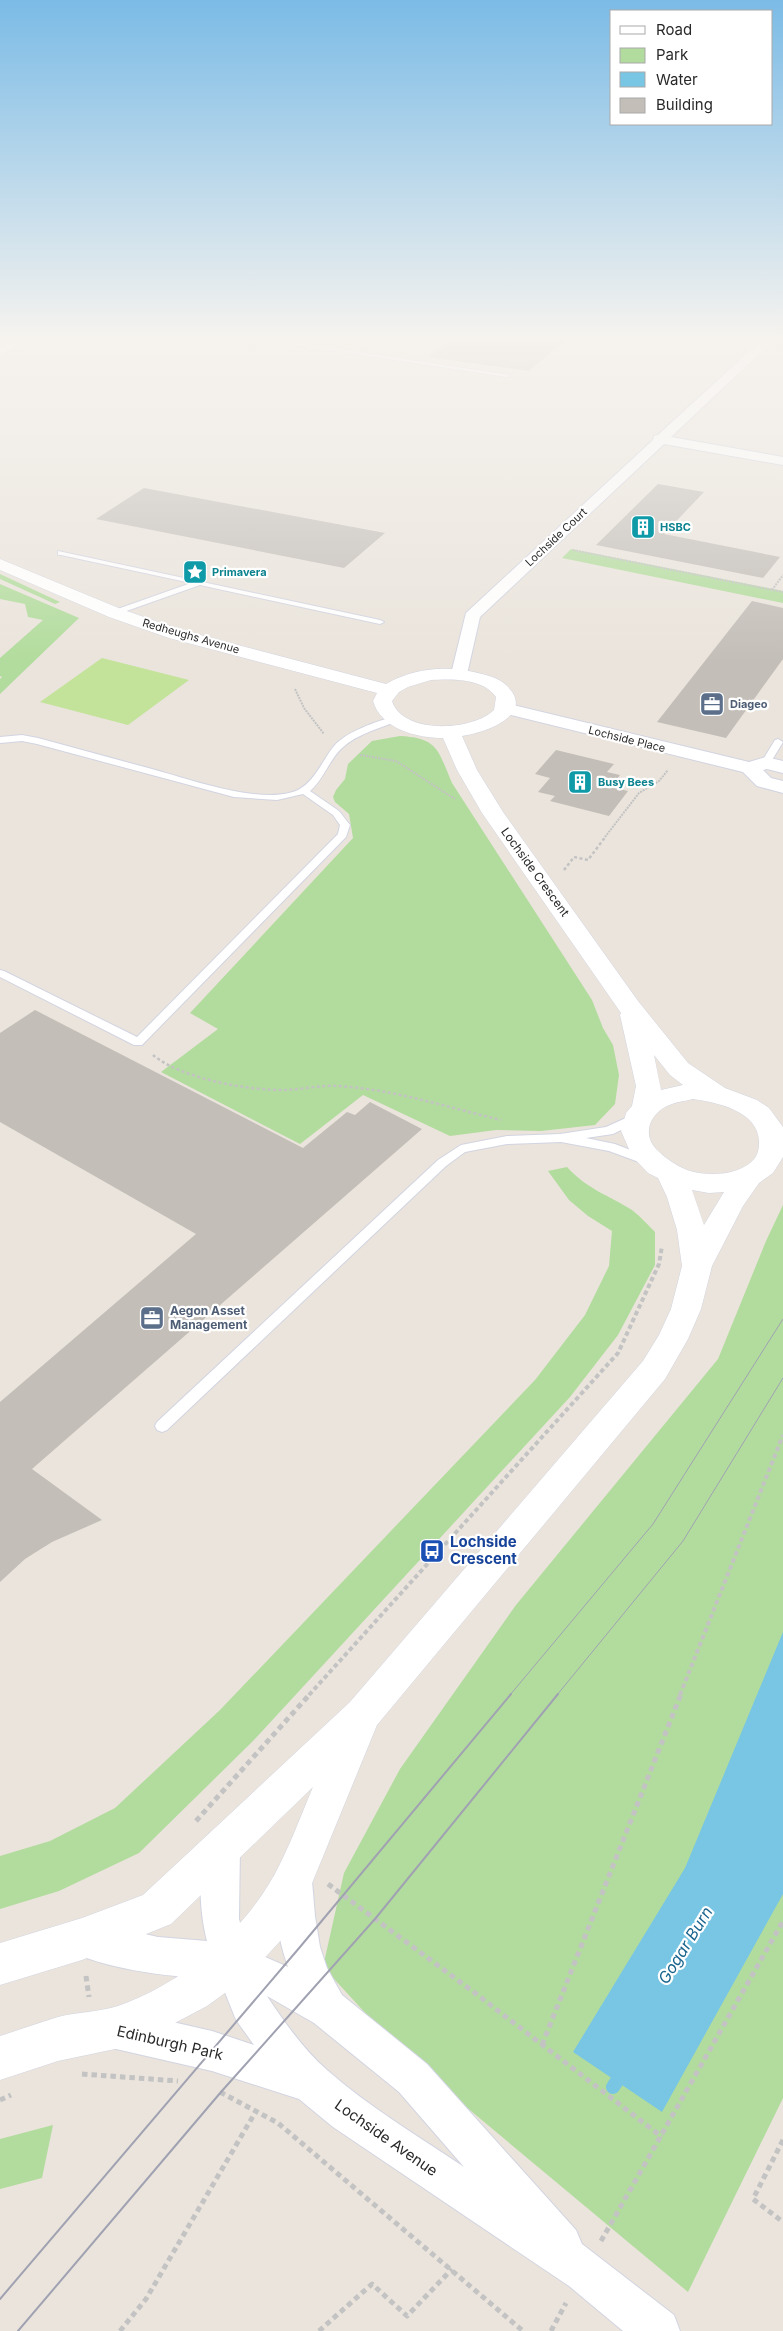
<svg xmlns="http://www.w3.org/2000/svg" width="783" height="2331" font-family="Inter,sans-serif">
  <rect width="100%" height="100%" fill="#eae4dc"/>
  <g fill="#b2dc9d">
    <path d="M571 549 783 591V603L562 558Z"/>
    <path d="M0 574 60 602 55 604 0 579Z"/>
    <path d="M0 584 79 618 0 694V679L2 677 0 676V658L43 620 28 617 25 604 0 599Z"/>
    <path d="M400 736C439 738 438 751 452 783L592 1000 603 1028 613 1045 619 1075 615 1104 595 1125 541 1131 496 1130 450 1136 363 1095 300 1144 161 1072 218 1029 190 1013 353 838 349 814 335 802 333 797 336 790 345 779 348 764 372 741Z"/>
    <path d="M567 1167C587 1189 608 1195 632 1210 640 1216 648 1225 655 1232V1265L618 1335 570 1397 253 1741 139 1853 59 1891 0 1909V1856L50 1841 115 1808 220 1710 535 1380 585 1315 609 1266 612 1231 588 1216 569 1200 548 1171Z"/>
    <path d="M783 1205V2098L688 2292 405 2056 323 1967 344 1873 400 1769 516 1605 718 1359 766 1241Z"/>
    <path d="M53 2125 42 2178 0 2189V2139Z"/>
  </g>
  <path fill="#c3e39a" d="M102 658 189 680 128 725 40 702Z"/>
  <path fill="#78c6e4" d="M783 1632V1894L662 2112 573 2052 685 1868Z"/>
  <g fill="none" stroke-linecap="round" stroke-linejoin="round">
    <path stroke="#78c6e4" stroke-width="14" d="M613 2087 622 2073"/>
  </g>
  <g fill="#c3beb8">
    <path d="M456 336H570L529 371 428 357Z"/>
    <path d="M658 484 704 492 664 534 780 557 763 578 596 545Z"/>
    <path d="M144 488 385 533 344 568 96 519Z"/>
    <path d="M752 601 783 608V659L726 738 657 722Z"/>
    <path d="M556 750 614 764 607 772 620 775 611 787 628 791 609 816 550 801 555 796 538 792 550 778 535 774Z"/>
    <path d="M35 1010 303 1148 347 1112 355 1115 370 1102 422 1129 32 1469 102 1520 52 1542 25 1559 0 1582V1402L196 1234 0 1122V1033Z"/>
  </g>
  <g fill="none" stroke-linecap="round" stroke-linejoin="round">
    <defs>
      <g id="service">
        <path d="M238 336H250L510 375 507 377Z"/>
        <path d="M58 551 380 620 384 622 380 624 200 585 115 615H112V611L191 583 61 555H58Z"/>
        <path d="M395 716 398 717V721C380 728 357 734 342 748 329 760 324 779 310 791L339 811 350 825 346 837 142 1045H134L0 977V970L4 971 137 1037 338 834 340 825 333 815 303 794 277 800 234 797 37 744 22 741 0 743V737L22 735 38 738C76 748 114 759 152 769 189 779 263 806 298 790 315 781 322 761 334 746 347 731 376 722 395 716Z"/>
        <path d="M778 739 783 742 769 765 766 766 763 765 761 763 775 740Z"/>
        <path d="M637 1113 643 1117 641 1120 613 1134 586 1138 615 1144 651 1158 653 1161 651 1164 647 1165 609 1151 561 1142 507 1144 465 1152 446 1166 167 1430 162 1432 157 1430 155 1426 157 1422 438 1160 461 1145 507 1136 560 1134 606 1127Z"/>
      </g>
      <g id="minor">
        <path d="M766 336H778L671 437 783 457V465L664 444 480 617 467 674 465 678H453L451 674 466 613 653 440 654 436 658 435Z"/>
        <path d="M505 703 749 762 766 757 783 761V773L767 769 763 770 771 778 783 781V793L757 786 743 772 499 712 496 708 499 704Z"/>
        <path d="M222 1829 235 1834 240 1847 239 1919 247 1949 288 1967C278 1938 269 1896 281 1868L294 1863 307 1868 312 1881 315 1916 320 1947 327 1968 342 1995 427 2064 576 2230 582 2244 674 2315 680 2331H623L569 2286 333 2127 299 2099 212 2071 116 2049 102 2043 96 2029 102 2015 116 2009 212 2031 254 2045 236 2020 220 1980C170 1976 118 1972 71 1952L65 1939 71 1926 84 1920 158 1937 207 1941C199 1911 197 1864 209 1834ZM267 1996 314 2023 399 2092 464 2167C418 2136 369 2107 327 2070 304 2050 284 2022 267 1996Z"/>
      </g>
      <g id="tertiary">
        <path d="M22 336H37L0 355V346Z"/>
        <path d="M0 559 121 609 181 630 386 684C416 667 449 665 482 674 490 676 500 679 506 685 538 715 484 733 462 736L477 770 503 812 638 1001 688 1063 725 1088 757 1100 769 1108 783 1127V1157L773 1173 759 1183 743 1206 712 1266 701 1309 688 1339 665 1379 377 1725 308 1893 282 1939 247 1977 207 2006 154 2034 115 2049 58 2061 0 2080V2036C19 2030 38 2023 58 2017 77 2012 99 2012 118 2006 186 1982 248 1929 280 1864 292 1840 302 1813 313 1787L171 1924 82 1960 0 1985V1943L82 1918 143 1895 350 1702 643 1361 659 1335 671 1309 682 1266 677 1230 667 1197 658 1178 648 1173 632 1156 621 1131 626 1113 632 1106 636 1086 620 1015 621 1013 482 813 457 770 443 738C417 738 381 729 373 701L377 693 169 638 109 617 0 570ZM431 680C451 679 483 678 496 697L494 710C473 731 403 735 392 701L399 692 408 687ZM654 1055 670 1075 683 1085 661 1090ZM693 1099C717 1102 761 1112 759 1144 759 1149 758 1153 755 1158 741 1176 707 1177 687 1170 675 1165 665 1158 656 1149 642 1134 650 1114 667 1106 675 1102 685 1101 693 1099ZM692 1190 709 1193 724 1192 704 1225Z"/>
      </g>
    </defs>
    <use href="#service" stroke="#d2d4e1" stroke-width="2"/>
    <use href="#minor" stroke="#d2d4e1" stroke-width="2"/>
    <use href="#tertiary" stroke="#d2d4e1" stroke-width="1"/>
    <g stroke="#c3c3c3" stroke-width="2" stroke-dasharray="2 1" stroke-linecap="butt">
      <path d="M573 550 783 592"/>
      <path d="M772 590 783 575"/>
      <path d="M295 689 304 708 324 734"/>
      <path d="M360 755 396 761 455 799"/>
      <path d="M605 837 639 793 659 781 668 770"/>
    </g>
    <g stroke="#c3c3c3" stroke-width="2.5" stroke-dasharray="3 2.5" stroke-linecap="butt">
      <path d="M564 870 574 857 588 860 606 836"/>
      <path d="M153 1055C182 1079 250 1091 287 1090 304 1089 321 1085 337 1086 392 1089 447 1107 501 1120"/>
    </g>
    <g stroke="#c3c3c3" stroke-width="4" stroke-dasharray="4.5 3" stroke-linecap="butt">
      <path d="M309 1695 618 1353 659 1264 662 1246"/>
      <path d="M680 1695 783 1435"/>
    </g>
    <g stroke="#c3c3c3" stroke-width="5" stroke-dasharray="5.5 4" stroke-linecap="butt">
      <path d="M196 1821 310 1694"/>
      <path d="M328 1884 475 1993 662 2137"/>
      <path d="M86 1976 89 1997"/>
      <path d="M542 2045 681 1694"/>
      <path d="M82 2074 178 2081"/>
      <path d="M220 2092 278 2123 523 2331"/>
      <path d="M0 2100 11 2095"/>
      <path d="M783 2140 753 2199 783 2222"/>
      <path d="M601 2241 783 1921"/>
      <path d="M120 2331 146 2299 256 2111"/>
      <path d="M319 2331 372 2284 407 2316 452 2269"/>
      <path d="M551 2331 566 2303"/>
    </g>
    <use href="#service" fill="#fff" fill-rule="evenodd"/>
    <use href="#minor" fill="#fff" fill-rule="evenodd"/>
    <use href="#tertiary" fill="#fff" fill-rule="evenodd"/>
    <g stroke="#a0a2b2" stroke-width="1">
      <path d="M510 1695 653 1524 783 1319"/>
      <path d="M557 1695 683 1541 783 1378"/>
    </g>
    <g stroke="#a0a2b2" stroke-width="2">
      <path d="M0 2299 300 1947 511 1694"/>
      <path d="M18 2331 221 2092 375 1919 558 1694"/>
    </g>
  </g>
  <linearGradient id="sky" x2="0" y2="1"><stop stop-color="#7bbbe6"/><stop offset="0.51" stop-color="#f6f3ef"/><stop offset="1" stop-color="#f6f3ef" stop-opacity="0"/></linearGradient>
  <rect width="783" height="662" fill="url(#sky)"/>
  <defs>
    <symbol id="building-square" viewBox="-11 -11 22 22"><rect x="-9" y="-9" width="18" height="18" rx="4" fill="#0f9aa8" stroke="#fff"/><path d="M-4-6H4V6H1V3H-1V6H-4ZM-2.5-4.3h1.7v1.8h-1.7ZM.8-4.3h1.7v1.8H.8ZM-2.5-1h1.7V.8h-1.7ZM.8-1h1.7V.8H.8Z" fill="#fff"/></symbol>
    <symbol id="sight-square" viewBox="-11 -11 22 22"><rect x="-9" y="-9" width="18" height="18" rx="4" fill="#0f9aa8" stroke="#fff"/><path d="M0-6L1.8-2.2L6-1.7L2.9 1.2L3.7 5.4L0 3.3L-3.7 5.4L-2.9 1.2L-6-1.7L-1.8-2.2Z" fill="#fff"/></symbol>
    <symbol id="office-square" viewBox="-11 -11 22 22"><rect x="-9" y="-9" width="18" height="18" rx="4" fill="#5c6f8a" stroke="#fff"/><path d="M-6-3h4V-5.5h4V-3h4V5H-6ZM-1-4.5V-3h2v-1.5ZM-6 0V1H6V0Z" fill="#fff"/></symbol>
    <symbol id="bus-square" viewBox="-11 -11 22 22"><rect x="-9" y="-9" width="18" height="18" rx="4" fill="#1a4fb4" stroke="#fff"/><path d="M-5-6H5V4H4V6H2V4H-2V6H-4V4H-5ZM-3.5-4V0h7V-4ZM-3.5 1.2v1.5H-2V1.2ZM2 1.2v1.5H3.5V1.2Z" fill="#fff"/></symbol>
  </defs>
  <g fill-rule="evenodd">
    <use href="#building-square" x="629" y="513" width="28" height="28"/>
    <use href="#sight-square" x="181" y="558" width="28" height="28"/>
    <use href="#office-square" x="698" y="690" width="28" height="28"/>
    <use href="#building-square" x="566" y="768" width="28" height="28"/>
    <use href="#office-square" x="138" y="1304" width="28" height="28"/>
    <use href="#bus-square" x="418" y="1537" width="28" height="28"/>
  </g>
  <g text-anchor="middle" stroke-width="4.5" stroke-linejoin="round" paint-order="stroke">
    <g font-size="11" font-weight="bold" fill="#0d838f" stroke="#fff" text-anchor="start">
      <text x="660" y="531">HSBC</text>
      <text x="212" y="576">Primavera</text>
      <text x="598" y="786">Busy Bees</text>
    </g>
    <g font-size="11" fill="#292929" stroke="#fff">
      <text transform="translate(556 537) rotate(-43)" y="4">Lochside Court</text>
      <text transform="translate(191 636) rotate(16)" y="4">Redheughs Avenue</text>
      <text transform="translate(627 739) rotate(14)" y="4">Lochside Place</text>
    </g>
    <g font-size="11" font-weight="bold" fill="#4e5e75" stroke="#fff" text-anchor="start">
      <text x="730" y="708">Diageo</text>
    </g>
    <g font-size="12" fill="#292929" stroke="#fff">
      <text transform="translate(535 872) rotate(54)" y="4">Lochside Crescent</text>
    </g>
    <g font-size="12" font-weight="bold" fill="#4e5e75" stroke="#fff" text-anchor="start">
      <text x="170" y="1315">Aegon Asset<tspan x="170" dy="14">Management</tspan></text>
    </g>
    <g font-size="15" font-weight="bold" fill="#164399" stroke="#fff" text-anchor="start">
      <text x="450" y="1547">Lochside<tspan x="450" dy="17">Crescent</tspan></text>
    </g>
    <g font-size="15" fill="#292929" stroke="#fff">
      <text transform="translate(170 2043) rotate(13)" y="5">Edinburgh Park</text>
      <text transform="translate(386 2138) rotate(35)" y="5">Lochside Avenue</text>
    </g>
    <g font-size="16" font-style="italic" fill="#19648e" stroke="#fff">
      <text transform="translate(685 1945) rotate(-58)" y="6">Gogar Burn</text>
    </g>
  </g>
  <rect x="610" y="10" width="162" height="115" fill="#ffffff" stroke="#a9a9a9"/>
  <rect x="620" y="26" width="25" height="8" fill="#ffffff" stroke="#a9a9a9"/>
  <text x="656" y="35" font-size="15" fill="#292929">Road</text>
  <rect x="620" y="48" width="25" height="15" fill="#b2dc9d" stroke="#a9a9a9"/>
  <text x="656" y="60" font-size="15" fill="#292929">Park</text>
  <rect x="620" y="72" width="25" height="15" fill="#78c6e4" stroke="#a9a9a9"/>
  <text x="656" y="85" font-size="15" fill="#292929">Water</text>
  <rect x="620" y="98" width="25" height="15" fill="#c3beb8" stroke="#a9a9a9"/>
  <text x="656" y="110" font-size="15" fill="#292929">Building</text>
</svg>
